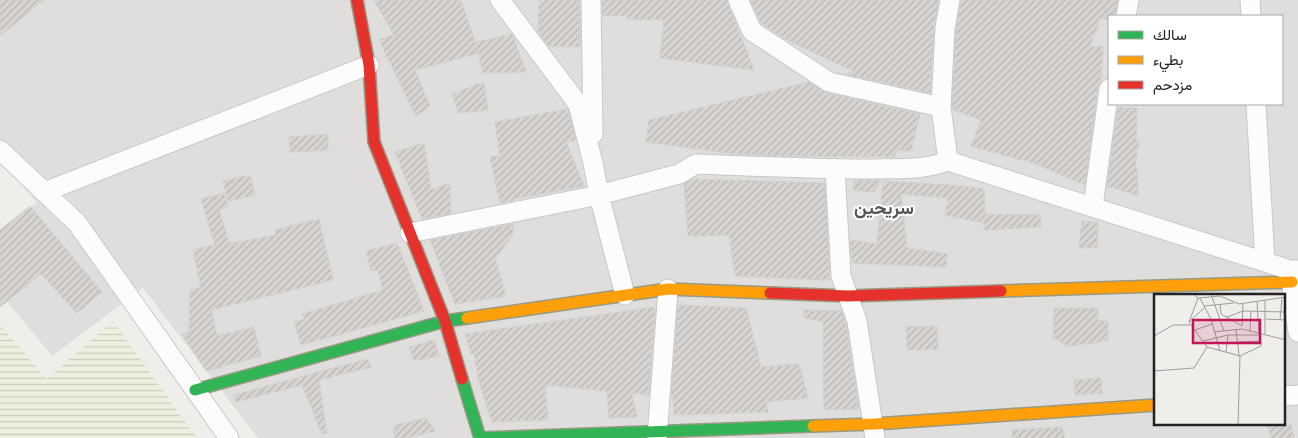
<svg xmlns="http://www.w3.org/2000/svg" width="1298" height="438" font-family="Poppins,Vazirmatn,sans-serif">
  <defs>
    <pattern id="farmland-rules" width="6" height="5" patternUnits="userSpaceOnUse" patternTransform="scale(1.25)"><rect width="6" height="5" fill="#efefdf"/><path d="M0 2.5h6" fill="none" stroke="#cdcdbf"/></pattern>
    <pattern id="building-hatch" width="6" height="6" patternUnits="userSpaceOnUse" patternTransform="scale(1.25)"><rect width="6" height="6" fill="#d7d4d2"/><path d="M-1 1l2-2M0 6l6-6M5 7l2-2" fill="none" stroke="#b8b6b4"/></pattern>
  </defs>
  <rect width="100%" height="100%" fill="#f0eeeb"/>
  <path fill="#dfdedc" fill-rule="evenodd" d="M0 0H1298V438H258L143 288 52 356 0 293V230L37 203 0 158ZM1109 16H1282V104H1109ZM1156 296H1284V424H1156Z"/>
  <path fill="url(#farmland-rules)" d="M113 321 197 438H0V325L47 379Z"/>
  <g fill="url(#building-hatch)" stroke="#d3d0cc">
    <path d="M0 0H44L0 36Z"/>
    <path d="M374 0H461L479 53 415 70 430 106 416 116 381 44 380 39 394 35Z"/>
    <path d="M539 0H580V47L548 46 538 31Z"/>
    <path d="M602 0H727L754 70 660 58 664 20 627 19V15L602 16Z"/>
    <path d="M750 0H939L934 27 930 93 845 74 855 72 785 39 761 23Z"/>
    <path d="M961 0H1118L1115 16H1109V20L1099 19V24L1090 46 1103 47 1101 81 1098 87 1085 185 1033 163 971 146 981 120 953 110 952 107 956 29Z"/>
    <path d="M512 34 526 72 483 73 476 42Z"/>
    <path d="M484 82 488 110 459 113 452 94Z"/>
    <path d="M809 82 827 93 920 114 911 151 898 150 894 157 783 156 735 154 646 142 649 120Z"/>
    <path d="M1118 108H1137L1136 140H1139L1135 167 1137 168 1138 196 1107 186Z"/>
    <path d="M568 109 576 140 566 142 584 186 513 199V201L500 203 490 157 500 156 495 122Z"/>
    <path d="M328 134V150L290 152 289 137Z"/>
    <path d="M424 143 431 190 450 183 451 213 422 219 395 152Z"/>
    <path d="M250 175 255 195 228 201 223 181Z"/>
    <path d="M692 179 825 183 830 280 735 276 729 235 688 236 684 184Z"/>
    <path d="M854 180H881L874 192 853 190Z"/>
    <path d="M883 181 899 182V185L900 182 962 186 984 189 985 214 1040 215 1041 227 984 230V223L945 215 948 198 901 194 907 248 947 254 946 267 852 263 850 240 877 244Z"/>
    <path d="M224 193 228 207 219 210 229 243 234 242V243L276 235 275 230 319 219 333 280 211 310 217 336 254 327 261 356 206 371 182 334 189 332 190 290 201 288 193 250 215 245 201 199Z"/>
    <path d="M30 206 102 292 77 313 41 274 0 307V230Z"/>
    <path d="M1082 221 1098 223 1097 247 1079 248Z"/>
    <path d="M513 224V235L495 259 506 296 455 304 430 240Z"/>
    <path d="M397 243 424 311 301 345 294 322 305 319 302 314 383 290 378 270 371 271 366 251Z"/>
    <path d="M678 305 746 308 761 367 799 364 808 398 766 402 768 412 674 415 673 397H671Z"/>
    <path d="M655 307 649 395 632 393 637 417 609 418 607 391 545 385 548 420 492 422 478 378 474 354H471L465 334Z"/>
    <path d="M1054 308H1098V321H1108V341L1068 346 1053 338Z"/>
    <path d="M804 310 842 311 846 324 859 409 824 410 823 322 804 318Z"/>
    <path d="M937 326 938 349 907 350 906 327Z"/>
    <path d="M434 340 439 356 414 361 409 347Z"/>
    <path d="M367 359 371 367 319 380 327 433 322 434 302 385 236 402 234 395Z"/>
    <path d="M1101 378 1102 393 1075 395 1074 380Z"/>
    <path d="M426 418 435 431 407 438H395L393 426Z"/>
    <path d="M1267 424H1291L1294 438H1271Z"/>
    <path d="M1062 427 1065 438H1013L1012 430Z"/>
  </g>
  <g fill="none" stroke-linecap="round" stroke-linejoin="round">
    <defs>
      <g id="street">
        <path d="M500 0 578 104 593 163 599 195 625 295"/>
        <path d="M591 0 593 134"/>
        <path d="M738 0 752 31 829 82 941 107"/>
        <path d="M1250 0 1251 16"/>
        <path d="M1126 16 1129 0"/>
        <path d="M1256 104 1265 262"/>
        <path d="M0 150 77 223 229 438"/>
        <path d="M948 161 941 107 945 28 950 0"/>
        <path d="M835 169 841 276 857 321 875 438"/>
        <path d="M44 192 369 65"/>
        <path d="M1093 207 1109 89"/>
        <path d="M410 233 599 195 679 174 696 164C754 166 811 169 868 169 895 168 922 171 948 161L1265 262 1290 270H1298"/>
        <path d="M1290 271 1298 332"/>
        <path d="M1284 396 1298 395"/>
        <path d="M657 438 668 289"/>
      </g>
      <g id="fast">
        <path d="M462 379 480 438 813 426"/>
        <path d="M195 390 445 321 467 318"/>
      </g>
      <g id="slow">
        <path d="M1001 291 1292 282"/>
        <path d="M467 318 668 289 770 293"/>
        <path d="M813 426 874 424 1156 405"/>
      </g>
      <g id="jam">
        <path d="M357 0 369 65 374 142 445 321 462 379"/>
        <path d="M770 293 848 296 1001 291"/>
      </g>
    </defs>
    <use href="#street" stroke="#c9c8c7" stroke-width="21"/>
    <use href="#fast" stroke="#999a82" stroke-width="14"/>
    <use href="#slow" stroke="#999a82" stroke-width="14"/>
    <use href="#jam" stroke="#999a82" stroke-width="14"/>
    <use href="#street" stroke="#fdfcfc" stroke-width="19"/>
    <use href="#fast" stroke="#30b455" stroke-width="11"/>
    <use href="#slow" stroke="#ff9f0a" stroke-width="11"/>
    <use href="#jam" stroke="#e5322d" stroke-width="11"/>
  </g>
  <g text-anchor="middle" stroke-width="4" stroke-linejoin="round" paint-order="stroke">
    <g font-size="18" font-weight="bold" fill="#555" stroke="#fff">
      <text x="884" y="214">سريحين</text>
    </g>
  </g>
  <g transform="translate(1154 294)">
    <rect width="131" height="131" fill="#f0eeeb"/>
    <path fill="none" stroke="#9e9c9b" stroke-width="1" d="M39 0 44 4 66 2 85 10 132 3M57 0 70 37M44 4 35 28 53 53 86 62 107 52 106 40M46 4 57 25 66 57M111 6V40M103 8 105 40M66 10 67 20 88 32M50 12 80 9M73 23 89 17 132 18M112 25 132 26M126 26 128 4M35 28 51 13M88 32 89 10M82 35 85 61M41 36 58 30M96 37 97 17M60 38 88 35 132 46M0 42 19 31H36M49 47 74 41H105M64 49 107 47M72 58 74 41M0 77 40 74 53 53M84 131 86 62"/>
    <path fill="#c2185b" fill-opacity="0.15" stroke="#c2185b" stroke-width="2.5" d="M39 26H106V49H39Z"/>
    <rect width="131" height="131" fill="none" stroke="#222" stroke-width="2.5"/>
  </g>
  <rect x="1108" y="15" width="175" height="90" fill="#ffffff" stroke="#a7a7a7"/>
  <rect x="1118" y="31" width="25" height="8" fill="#30b455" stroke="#a7a7a7"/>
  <text x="1153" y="40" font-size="15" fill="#222222">سالك</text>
  <rect x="1118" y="56" width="25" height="8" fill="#ff9f0a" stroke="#a7a7a7"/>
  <text x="1153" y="65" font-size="15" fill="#222222">بطيء</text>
  <rect x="1118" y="81" width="25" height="8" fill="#e5322d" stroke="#a7a7a7"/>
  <text x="1153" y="90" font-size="15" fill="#222222">مزدحم</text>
</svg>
